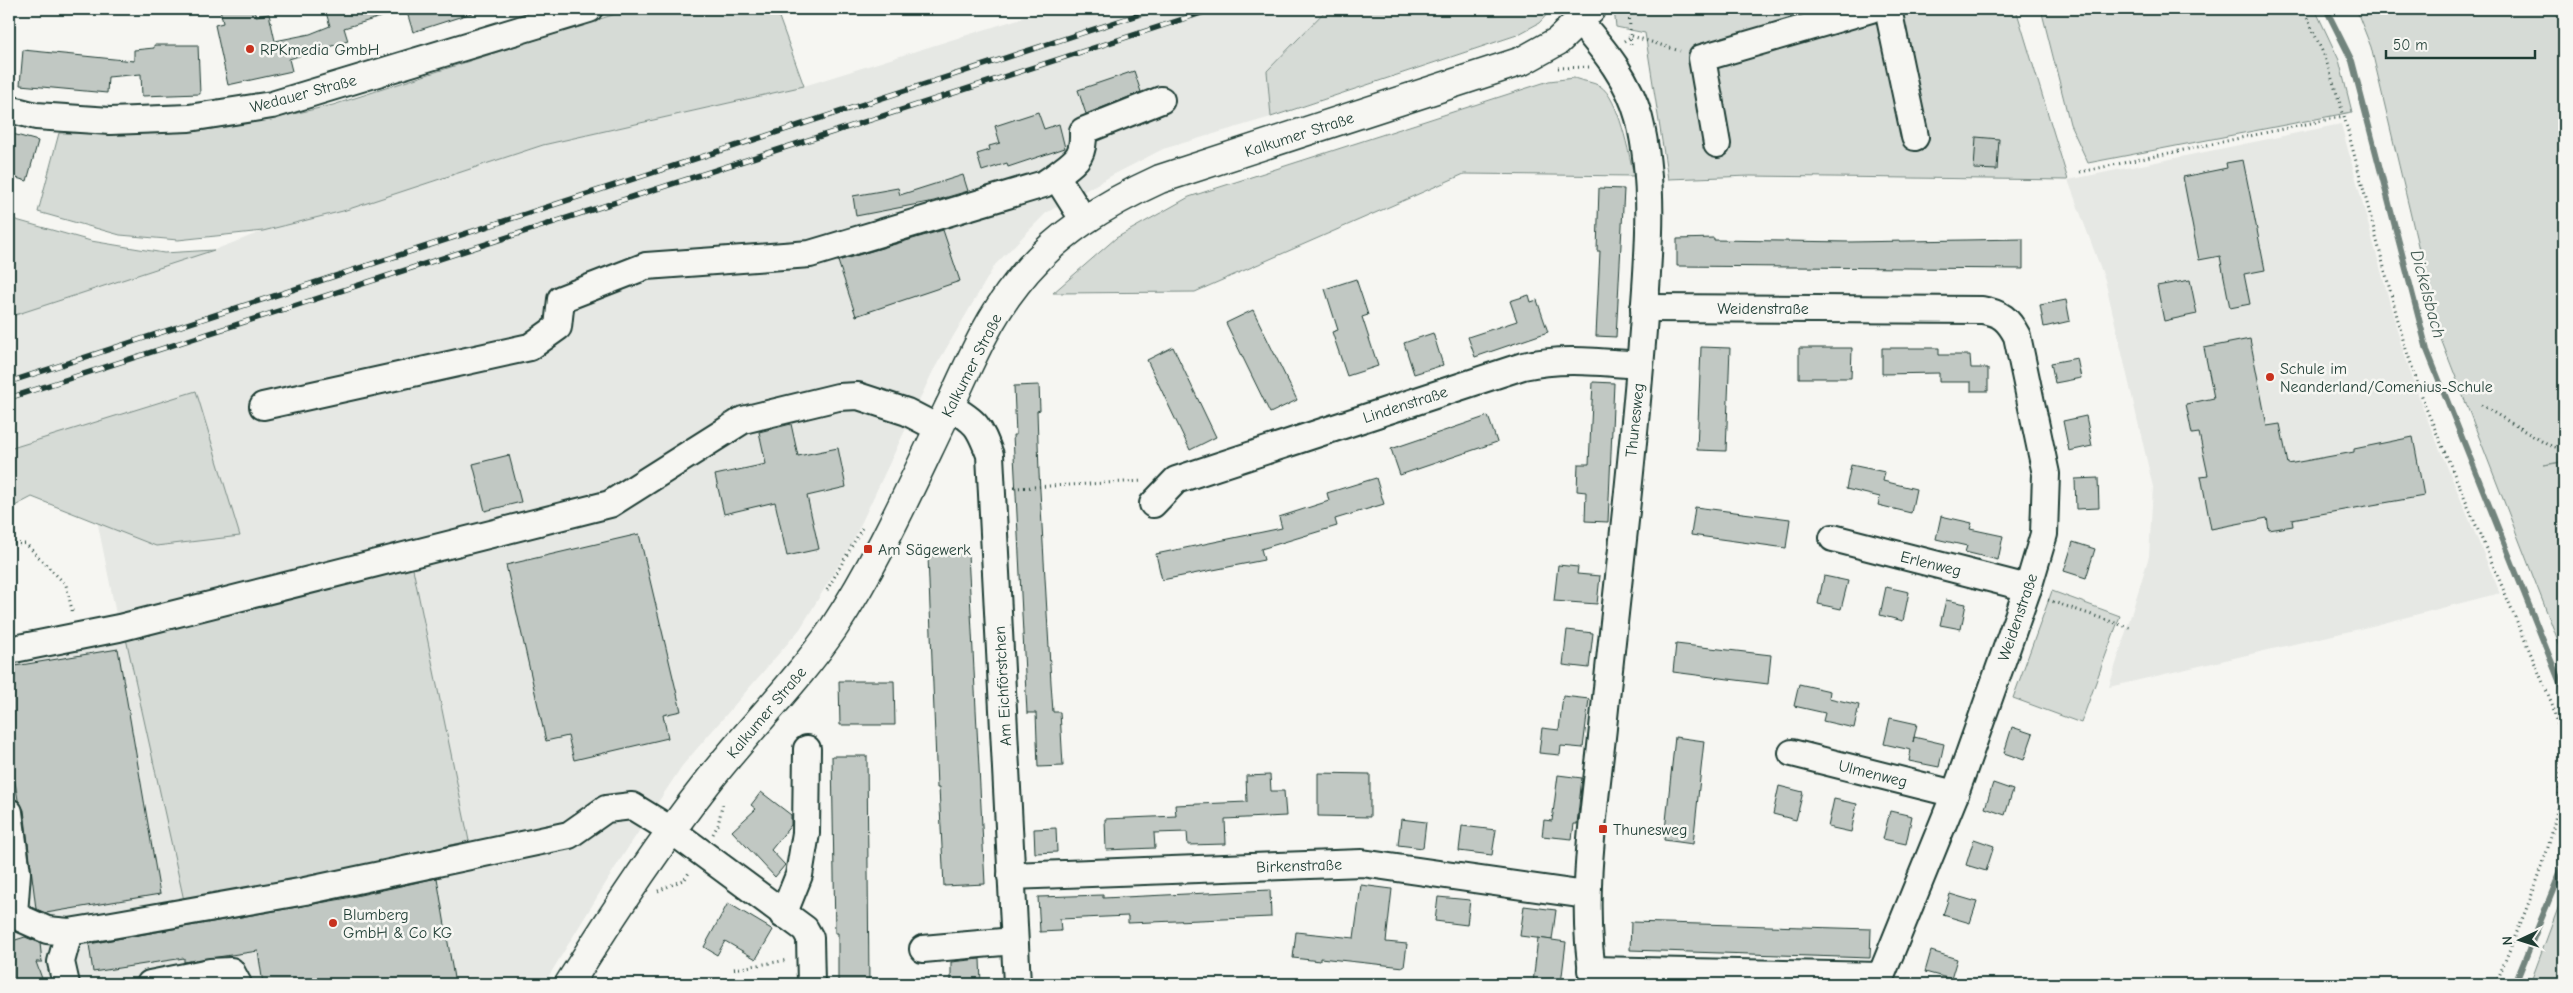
<svg xmlns="http://www.w3.org/2000/svg" width="2573" height="993" font-family="'Comic Neue',sans-serif">
  <rect width="100%" height="100%" fill="#f6f6f2"/>
  <filter id="ink" filterUnits="userSpaceOnUse"><feTurbulence type="fractalNoise" baseFrequency=".02" numOctaves="2"/><feDisplacementMap in="SourceGraphic" scale="10" xChannelSelector="R" yChannelSelector="G"/><feConvolveMatrix kernelMatrix="1 2 1 2 8 2 1 2 1" color-interpolation-filters="sRGB"/></filter>
  <g filter="url(#ink)">
    <g fill="#e6e8e4">
      <path d="M1050 9H1327L1267 71 1271 117 1163 149 1111 176 1046 213 995 265 933 371 851 545 800 629 682 766 618 863 544 984H9V657L120 634 88 475 9 482V317L214 250 263 231 343 211 543 145 804 86Z"/>
      <path d="M2341 124 2401 344 2423 409 2500 593 2372 626 2109 687 2149 556 2153 487 2105 280 2068 180Z"/>
    </g>
    <g fill="#d6dbd6" stroke="#7a8c85">
      <path d="M631 9H776L804 86 543 145 343 211 263 231 178 240 120 235 38 212 59 133 173 132 205 130 271 119 333 105Z"/>
      <path d="M1327 9H1552L1539 23 1517 35 1271 117 1267 71Z"/>
      <path d="M1614 9H2016L2068 180 1750 176 1668 179 1645 33 1616 27Z"/>
      <path d="M2041 9H2315L2339 60 2352 112 2088 163 2070 124Z"/>
      <path d="M2356 9H2564V461L2544 465 2564 462V656L2439 334 2371 47Z"/>
      <path d="M1574 78C1582 81 1593 82 1600 86 1619 98 1629 155 1634 176L1464 174 1195 292 1053 293 1116 238 1189 197 1549 81Z"/>
      <path d="M9 218 91 241 164 253 214 250 9 317Z"/>
      <path d="M196 391 240 536 156 546 32 497 9 509V449Z"/>
      <path d="M412 564 469 841 185 905 125 634Z"/>
      <path d="M2052 591 2120 616 2081 723 2013 698Z"/>
      <path d="M2564 892V984H2530Z"/>
    </g>
    <g fill="none" stroke-linecap="round" stroke-linejoin="round">
      <g stroke="#72847d" stroke-width="6">
        <path d="M2326 9 2352 61 2427 350 2564 693"/>
        <path d="M2515 984 2564 863"/>
      </g>
    </g>
    <g fill="#c1c8c3" stroke="#1f3d34">
      <path d="M220 9H254L256 16 269 14 275 41 310 34 330 26 325 9H393L394 13 344 28 348 41 289 59 292 71 228 85 215 25 223 23Z"/>
      <path d="M406 9H475V12L413 32Z"/>
      <path d="M154 45H198L200 94 142 96 141 74 108 77 107 93 20 85 23 50 134 61V50L154 48Z"/>
      <path d="M1134 71 1141 92 1086 114 1078 90Z"/>
      <path d="M1038 112 1044 129 1059 124 1065 148 1008 167 1007 163 982 171 977 154 990 150 989 146 1000 143 995 126Z"/>
      <path d="M9 133 38 141 27 181 9 176Z"/>
      <path d="M1976 137 1999 139 1997 170 1974 169Z"/>
      <path d="M2243 160 2265 270 2244 274 2250 304 2230 308 2220 256 2199 260 2183 177 2227 168 2226 163Z"/>
      <path d="M963 175 968 191 934 201 856 216 853 196 898 188 900 195Z"/>
      <path d="M1599 188 1624 189 1616 337 1596 336 1600 251H1597Z"/>
      <path d="M943 230 960 281 856 316 838 261Z"/>
      <path d="M1714 238V240L1850 242 2023 239V269L1677 266V239Z"/>
      <path d="M1356 279 1368 315 1362 317 1378 366 1347 376 1332 332 1338 330 1325 289Z"/>
      <path d="M2190 280 2197 314 2164 321 2157 286Z"/>
      <path d="M1529 295 1531 302 1537 300 1548 332 1475 357 1468 337 1517 321 1510 301Z"/>
      <path d="M2066 300 2070 321 2044 327 2040 305Z"/>
      <path d="M1253 310 1297 400 1270 413 1226 323Z"/>
      <path d="M1433 333 1443 365 1414 374 1404 343Z"/>
      <path d="M2250 339 2267 426 2280 424 2288 464 2354 452V449L2413 437 2424 496 2292 519 2293 526 2269 530 2267 518 2211 529 2201 476 2208 475 2199 433 2192 434 2186 404 2214 398 2204 348Z"/>
      <path d="M1173 347 1216 437 1190 450 1147 360Z"/>
      <path d="M1701 347 1730 348 1726 451 1697 450Z"/>
      <path d="M1799 348H1852L1851 378H1799Z"/>
      <path d="M1882 348H1939V355H1970L1971 368H1988V391H1971V382H1939V373L1882 374Z"/>
      <path d="M2077 358 2081 378 2055 383 2051 363Z"/>
      <path d="M1593 382 1614 383 1608 522 1585 521 1586 492 1577 491 1578 464H1589Z"/>
      <path d="M1039 385 1040 410 1037 411 1039 473 1051 683 1053 712H1060L1063 766 1038 767 1036 713H1027L1013 435H1016L1014 386Z"/>
      <path d="M1488 416 1497 442 1400 475 1391 449Z"/>
      <path d="M2086 416 2092 446 2069 451 2063 421Z"/>
      <path d="M791 424 798 456 838 448 846 487 807 496 819 549 787 556 775 502 724 514 715 475 766 464 759 432Z"/>
      <path d="M509 455 521 502 485 511 473 464Z"/>
      <path d="M1851 465 1885 472 1883 481 1916 489 1911 513 1878 505 1880 497 1846 489Z"/>
      <path d="M1376 478 1384 504 1335 519 1337 526 1261 549 1264 560 1162 580 1156 554 1282 528 1279 517 1329 501 1327 493Z"/>
      <path d="M2098 478 2099 508 2076 509 2075 479Z"/>
      <path d="M1695 507 1790 519 1786 548 1691 535Z"/>
      <path d="M1941 516 1972 523 1970 529 2003 536 1998 560 1965 552 1967 546 1936 539Z"/>
      <path d="M639 534 681 711 663 715 668 738 574 760 568 736 546 741 506 565Z"/>
      <path d="M2073 542 2095 549 2086 578 2064 571Z"/>
      <path d="M968 554 985 884 944 886 939 788H937L928 556Z"/>
      <path d="M1558 565 1578 567 1577 574 1600 576 1597 604 1554 601Z"/>
      <path d="M1824 576 1848 581 1841 609 1818 604Z"/>
      <path d="M1886 587 1909 592 1903 621 1880 615Z"/>
      <path d="M1946 600 1966 604 1961 629 1940 625Z"/>
      <path d="M1567 630 1593 633 1589 668 1563 665Z"/>
      <path d="M1676 644 1771 655 1768 684 1673 672Z"/>
      <path d="M118 649 160 894 46 913 36 909 24 810 18 800 9 746V667Z"/>
      <path d="M839 681H894L895 725H840Z"/>
      <path d="M1799 684 1830 691 1829 698 1859 705 1854 728 1823 721 1825 713 1794 706Z"/>
      <path d="M1563 696 1589 699 1583 748 1561 746 1560 755 1539 753 1542 728 1559 730Z"/>
      <path d="M1890 718 1917 724 1913 742 1914 737 1944 744 1939 767 1909 761 1911 750 1884 744Z"/>
      <path d="M2012 727 2033 734 2024 760 2004 753Z"/>
      <path d="M1675 737 1704 741 1693 844 1664 840Z"/>
      <path d="M832 756H867L869 984H838V933H835Z"/>
      <path d="M1318 773 1370 774V817L1318 816Z"/>
      <path d="M1270 775 1271 791H1284L1286 816 1225 819 1226 844 1188 845 1187 832 1154 833 1155 848 1106 850 1105 819 1176 816 1175 805 1247 802 1246 776Z"/>
      <path d="M1558 775 1582 778 1577 824H1574L1572 839 1542 836 1544 820 1552 821Z"/>
      <path d="M1993 783 2013 790 2005 815 1985 808Z"/>
      <path d="M1779 786 1803 792 1796 820 1773 814Z"/>
      <path d="M761 792 791 815V825L771 850 785 865 775 877 732 831 756 809 751 805Z"/>
      <path d="M1834 799 1857 804 1851 832 1828 827Z"/>
      <path d="M1890 811 1912 816 1906 844 1883 839Z"/>
      <path d="M1401 819 1426 822 1423 848 1398 845Z"/>
      <path d="M1462 826 1496 830 1492 855 1459 851Z"/>
      <path d="M1056 828 1057 852 1035 853 1034 829Z"/>
      <path d="M1974 839 1994 846 1986 871 1966 865Z"/>
      <path d="M437 878 455 984H263L258 951 184 962V958L93 972 89 944 342 899Z"/>
      <path d="M1361 885 1392 889 1386 942 1407 944 1404 967 1320 958V961L1293 958 1296 932 1354 938Z"/>
      <path d="M1270 890 1271 917 1128 923V916L1060 919 1061 931 1040 932 1038 897 1103 895V898Z"/>
      <path d="M1950 894 1977 902 1970 923 1943 915Z"/>
      <path d="M1438 897 1470 900 1467 925 1435 921Z"/>
      <path d="M728 903 773 930 756 959 725 941 717 955 704 947Z"/>
      <path d="M1524 906 1556 910 1552 940 1520 936Z"/>
      <path d="M1631 922 1871 929 1870 958 1630 950Z"/>
      <path d="M25 937 40 943 42 962H36L44 984H9V942Z"/>
      <path d="M1538 938 1566 942 1561 984 1533 983Z"/>
      <path d="M1931 951 1957 959 1951 979 1925 972Z"/>
      <path d="M980 959 981 984H951V962Z"/>
    </g>
    <g fill="none" stroke-linecap="round" stroke-linejoin="round">
      <defs>
        <g id="minor">
          <path d="M1888 9 1915 137"/>
          <path d="M1580 22C1605 51 1629 80 1639 118 1656 186 1648 260 1643 330 1633 463 1616 596 1603 728 1594 814 1579 899 1594 984"/>
          <path d="M9 109 36 116 110 121 189 118 272 105 589 9"/>
          <path d="M1717 144 1702 58 1871 9"/>
          <path d="M1056 176C1076 160 1084 158 1083 131L1161 100"/>
          <path d="M263 406 530 347 558 327 561 299 646 266 810 254 1044 184 1056 176 1083 219"/>
          <path d="M949 406C977 422 979 426 990 455L1017 984"/>
          <path d="M1153 504 1176 480 1523 366C1562 357 1600 362 1640 365"/>
          <path d="M1833 538 2028 588"/>
          <path d="M9 650 119 628 610 504 743 420 838 397 858 396 907 412 938 428"/>
          <path d="M1792 753 1955 794"/>
          <path d="M9 812 17 873 14 914"/>
          <path d="M1011 876 1362 863 1586 895"/>
          <path d="M9 913 47 930 69 932 112 925 305 891 569 835 606 809 632 806 671 830 805 929 810 938 811 984"/>
          <path d="M783 915 799 875 806 833 807 749"/>
          <path d="M923 949 1014 941"/>
          <path d="M1591 970 1881 976 1955 794 2028 588 2044 534 2046 474 2017 336C2008 319 2001 313 1982 310L1644 308"/>
          <path d="M66 984 61 962 69 932"/>
          <path d="M150 984 210 972 231 971 238 984"/>
        </g>
        <path id="major" d="M569 984C612 915 657 847 707 783 748 730 795 684 833 629 880 558 914 479 951 403 970 362 988 319 1017 283 1054 235 1105 204 1160 179L1522 61 1558 41 1591 9"/>
      </defs>
      <use href="#minor" stroke="#1f3d34" stroke-width="30"/>
      <use href="#major" stroke="#1f3d34" stroke-width="31"/>
      <g stroke="#1f3d34" stroke-width="3" stroke-dasharray="1 4" stroke-linecap="butt">
        <path d="M1629 9 1631 48"/>
        <path d="M2303 9 2325 57 2344 116 2404 343 2426 408 2553 706C2557 724 2560 741 2561 759 2563 837 2523 913 2496 984"/>
        <path d="M1632 36 1680 51"/>
        <path d="M1624 41 1632 36"/>
        <path d="M1558 68 1589 67"/>
        <path d="M2080 172 2344 116"/>
        <path d="M2481 405 2548 445 2564 449"/>
        <path d="M1014 488 1143 481"/>
        <path d="M9 543 26 544 66 585 73 614"/>
        <path d="M827 590 862 528"/>
        <path d="M2048 600 2130 628"/>
        <path d="M713 834 718 825 723 802"/>
        <path d="M658 891 685 879 690 871"/>
        <path d="M734 969 788 960"/>
      </g>
      <use href="#minor" stroke="#f6f6f2" stroke-width="26"/>
      <use href="#major" stroke="#f6f6f2" stroke-width="28"/>
      <defs>
        <g id="rail">
          <path d="M9 382 1156 9"/>
          <path d="M9 398 1214 9"/>
        </g>
      </defs>
      <use href="#rail" stroke="#1f3d34" stroke-width="5.5"/>
      <use href="#rail" stroke="#f6f6f2" stroke-width="4" stroke-dasharray="11" stroke-linecap="butt"/>
    </g>
  </g>
  <g fill="#c8321e" stroke="#f6f6f2" stroke-width="2">
    <circle cx="250" cy="49" r="5"/>
    <circle cx="2270" cy="377" r="5"/>
    <rect x="863" y="544" width="10" height="10" rx="2.5"/>
    <rect x="1598" y="824" width="10" height="10" rx="2.5"/>
    <circle cx="333" cy="923" r="5"/>
  </g>
  <g text-anchor="middle" stroke-width="5" stroke-linejoin="round" paint-order="stroke">
    <g font-size="16" fill="#1f3d34" stroke="#f6f6f2" text-anchor="start">
      <text x="260" y="55">RPKmedia GmbH</text>
      <text x="2280" y="374">Schule im<tspan x="2280" dy="18">Neanderland/Comenius-Schule</tspan></text>
      <text x="878" y="555">Am Sägewerk</text>
      <text x="1613" y="835">Thunesweg</text>
      <text x="343" y="920">Blumberg<tspan x="343" dy="18">GmbH &amp; Co KG</tspan></text>
    </g>
    <g font-size="16" fill="#1f3d34" stroke="#f6f6f2">
      <text transform="translate(303 93) rotate(-15)" y="6">Wedauer Straße</text>
      <text transform="translate(1299 134) rotate(-18)" y="6">Kalkumer Straße</text>
      <text x="1763" y="314">Weidenstraße</text>
      <text transform="translate(971 365) rotate(-63)" y="6">Kalkumer Straße</text>
      <text transform="translate(1405 404) rotate(-18)" y="6">Lindenstraße</text>
      <text transform="translate(1634 420) rotate(-84)" y="6">Thunesweg</text>
      <text transform="translate(1931 563) rotate(14)" y="6">Erlenweg</text>
      <text transform="translate(2017 617) rotate(-71)" y="6">Weidenstraße</text>
      <text transform="translate(1002 686) rotate(-93)" y="6">Am Eichförstchen</text>
      <text transform="translate(766 712) rotate(-50)" y="6">Kalkumer Straße</text>
      <text transform="translate(1873 773) rotate(14)" y="6">Ulmenweg</text>
      <text transform="translate(1299 865) rotate(-2)" y="6">Birkenstraße</text>
    </g>
    <g font-size="18" font-style="italic" fill="#425a52" stroke="#f6f6f2">
      <text transform="translate(2428 294) rotate(75)" y="6">Dickelsbach</text>
    </g>
  </g>
  <rect width="2573" height="993" fill="none" stroke="#f6f6f2" stroke-width="30"/>
  <rect x="15" y="15" width="2543" height="963" fill="none" stroke="#1f3d34" stroke-width="2" filter="url(#ink)"/>
  <g transform="translate(2520 940) rotate(266)" stroke="#f6f6f2" stroke-width="4" paint-order="stroke">
  <path d="M0-4L9 19L0 12L-9 19Z" fill="#1f3d34"/>
  <text y="-8" font-size="14" font-weight="bold" text-anchor="middle" fill="#1f3d34">N</text>
  </g>
  <path d="M2386 50v8h149v-8" fill="none" stroke="#1f3d34" stroke-width="2.5"/>
  <text x="2393" y="50" font-size="15" fill="#1f3d34" stroke="#f6f6f2" stroke-width="4" paint-order="stroke">50 m</text>
</svg>
